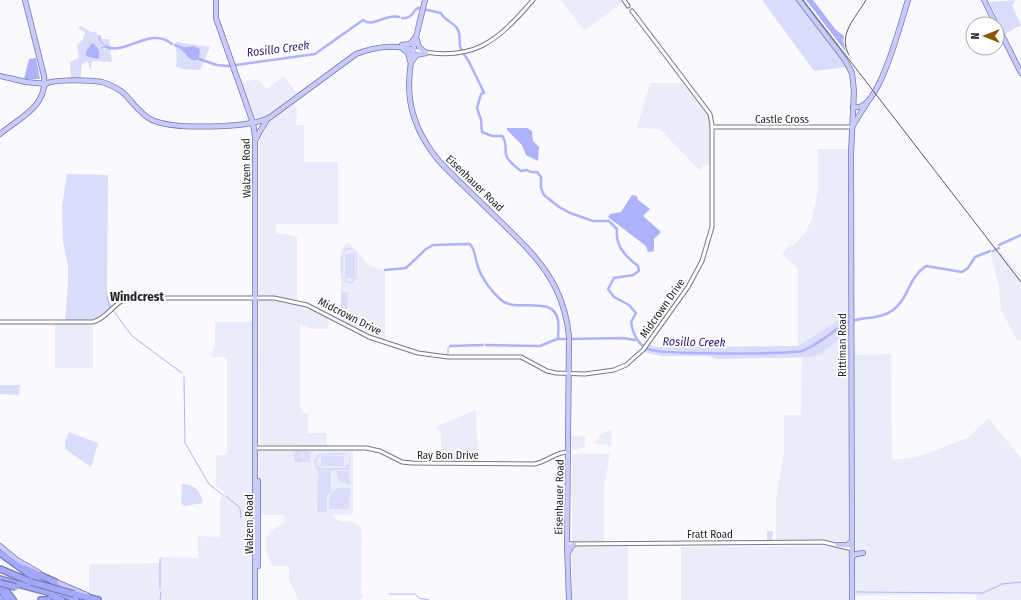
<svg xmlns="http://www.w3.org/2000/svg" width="1021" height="600" font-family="'Fira Sans Condensed',sans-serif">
  <rect width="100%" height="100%" fill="#f9f9ff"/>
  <g fill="#eaecf9">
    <path d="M560 0H621L623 2 585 31Z"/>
    <path d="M284 76 297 93 264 117 258 119 252 115 240 84 252 80H259L266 89Z"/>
    <path d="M650 83H685L707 113 710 119V165H702L701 172 660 129 637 128Z"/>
    <path d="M293 105 297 109 296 125H304V162H338V224H276V234H287L297 237V300L259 295V135L267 123Z"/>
    <path d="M818 149H849L848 541H776V501L784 451V415H801L802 358 798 346V269L782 254 791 244 793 246 806 232 812 218 818 191Z"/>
    <path d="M348 242 370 266 385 271V342L358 330 341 320V250Z"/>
    <path d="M999 249 1021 276V341L1017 340 1001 310 999 287 990 251 994 252Z"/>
    <path d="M259 299 299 305 328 317 329 329H311L300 324V406L303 413H308V433H326L327 446 260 445Z"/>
    <path d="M215 322H253V600H107L89 593V564L160 563V557L198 558V536L220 537V500L225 492 216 486V455H227V357H211L215 344Z"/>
    <rect x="55" y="324" width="38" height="44"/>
    <path d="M853 334 855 355 891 354 892 460 917 457 967 438 989 418 1021 459V600H977L976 594 850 596V600H681V547L834 546 856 555Z"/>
    <path d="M476 410 478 462H441V434L437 426Z"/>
    <path d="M612 429 611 446 594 443 600 435Z"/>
    <path d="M571 436H585V446L580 449 572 450Z"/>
    <path d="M259 450H353V514L332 515 339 521 353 522 360 527 362 531 361 593 363 598 358 600H299L289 580V566H273L267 554 266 538 274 529 285 523 284 515H260Z"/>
    <path d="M572 454H610L604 487V543L572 542Z"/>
    <path d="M574 546H628V600H572V548Z"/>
  </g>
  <g fill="#daddf9" fill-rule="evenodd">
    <path d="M762 0H797L848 67 814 71Z"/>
    <path d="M1016 0 1012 5 1021 25 1005 34 989 2Z"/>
    <path d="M81 26 91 32H96L97 35H101L102 39H109L112 62 92 61 91 69H90L88 61 82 64 80 81 71 79 70 62 79 58 77 45 83 39 85 32 78 28Z"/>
    <path d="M176 42 210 47 200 70 182 69 176 66C179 56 174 47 176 42Z"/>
    <path d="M67 174 108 175 107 291 109 301 112 306C97 324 87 321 65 321L68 282V266L63 242 62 206Z"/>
    <path d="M346 248H352L357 253V278L351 284 345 282C339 276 339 254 346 248ZM348 249 354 250 356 255V277L350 282 345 280 343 276V254Z"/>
    <rect x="345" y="254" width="10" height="24"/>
    <path d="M341 292H348L347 310H341Z"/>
    <path d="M848 314V332L821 354 812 357 717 359 707 356H661L644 352 649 344 656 347 798 346Z"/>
    <path d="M0 385H20L19 395 0 394Z"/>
    <path d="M69 432 98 443 91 467 65 449V441Z"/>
    <rect x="294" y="451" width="8" height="11"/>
    <rect x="303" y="451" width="7" height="11"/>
    <path d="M344 453 351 459 349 470H316L314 460 319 454ZM321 455H345L349 458V463L344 468H321L317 465 316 461Z"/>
    <rect x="321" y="456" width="23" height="10"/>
    <path d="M318 470H331V494L338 488H350L349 509H329V501L331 494H327V512H317Z"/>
    <path d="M336 471H349L350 485 339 481Z"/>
    <path d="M182 484C194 484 201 491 203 503L184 506 181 503Z"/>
    <path d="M767 531H773L772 541H767Z"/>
  </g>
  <path fill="#adb1fc" d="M806 0H813L836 30 844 36 843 41 846 52Z"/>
  <g fill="#aeb2fd">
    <path d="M92 43C98 46 101 53 98 59L86 56V51Z"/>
    <path d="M193 46 200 49 199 57 195 61 190 59 180 48Z"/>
    <path d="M36 58 40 79H24L29 59Z"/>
    <path d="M507 128H527L532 131 533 141 539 147 538 161 526 155 522 145 507 130Z"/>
    <path d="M632 195 637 196 638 200 650 209 643 216 661 232 654 239V251L648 252 646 246 608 217 610 214 621 212Z"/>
  </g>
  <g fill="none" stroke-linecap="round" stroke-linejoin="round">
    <g stroke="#aeb2fd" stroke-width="1">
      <path d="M99 36 100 41 107 47"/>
      <path d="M101 48 106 47"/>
      <path d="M107 297 110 308"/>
      <path d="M113 310 132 336 182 373"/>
      <path d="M448 354V348L450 346"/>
      <path d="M184 377 185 443 209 484 223 495"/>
      <path d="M226 496 240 508 241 518"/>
      <path d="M160 559V589"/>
      <path d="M857 592 983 593 1002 584 1021 582"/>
      <path d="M389 594H415L419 598 429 600"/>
      <path d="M160 600 161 592"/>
    </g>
    <g stroke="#aeb2fd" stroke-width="2.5">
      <path d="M402 18C408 19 413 15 415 10L418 8 441 13C443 19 452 22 457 28 461 34 459 39 460 46 461 51 466 57 469 62 474 72 479 82 484 93L481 94 477 108 481 120 482 132 492 136H502C507 141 505 148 506 155 508 162 516 167 521 171L527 170 531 172H537L541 177V188L544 195 559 207 570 213 593 221H609L617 229C615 246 626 257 638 266L639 271 633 275 614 278 608 289 614 297 629 305 636 313 631 322C633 334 637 344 648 349 658 355 785 354 802 351 820 345 832 330 849 322 864 316 880 320 893 310 909 298 908 278 926 266L962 272 968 268 975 257 990 251"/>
      <path d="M175 45 182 48"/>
      <path d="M107 47C126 55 151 26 172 44"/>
      <path d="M196 58 217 65 228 66 315 54 363 20C375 28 385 13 399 17"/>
      <path d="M999 245 1021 235"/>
      <path d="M993 251 999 248"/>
      <path d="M385 270 406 268 426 249 433 245 470 244C476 251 475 259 478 267 482 279 492 292 501 300 515 313 553 294 558 320 559 326 558 333 558 339"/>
      <path d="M570 339 623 338 635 340"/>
      <path d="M486 345 540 346 557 339H565"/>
      <path d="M450 346 483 345"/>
    </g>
    <defs>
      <g id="minor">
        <path d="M624 0 628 6"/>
        <path d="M414 50C472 63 496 43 533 0"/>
        <path d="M712 127H852"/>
        <path d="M0 322H93C109 318 114 300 131 298H274L307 305 369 337 418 353 448 357H521L547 371 556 373 585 374 614 370 626 365 643 350 688 287 702 261 712 227V125L710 114 632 11"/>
        <path d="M256 448H366L380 451 402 462 412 463 534 464C547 462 555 452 568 452"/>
        <path d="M567 544 823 542 852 549"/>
      </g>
      <g id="major">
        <path d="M216 0V18L253 123 255 136V600"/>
        <path d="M425 0C410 64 393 105 439 161 459 182 481 202 502 223 538 258 564 284 569 337L567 544 569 600"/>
        <path d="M799 0 845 60 852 73 854 91 851 154 852 600"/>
        <path d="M984 0 996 24"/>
        <path d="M997 25 1021 73"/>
        <path d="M417 40 419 47 426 53"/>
        <path d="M402 45 410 44 415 38"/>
        <path d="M402 48 408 53 410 61"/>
        <path d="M413 60 416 55 426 53"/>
        <path d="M0 76 26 82 46 84"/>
        <path d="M44 84C55 79 89 80 102 82 108 84 115 87 121 91 132 100 139 114 152 120 174 130 247 128 269 118L356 54C375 47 393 44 414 50"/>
        <path d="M853 107C856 107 859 108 862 106 882 96 901 22 908 0"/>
        <path d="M852 127 867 103"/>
        <path d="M0 134C19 118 48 107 44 76L25 0"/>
        <path d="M256 139 260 131 268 118"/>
        <path d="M258 481V566"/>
        <path d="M838 545H847L852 541"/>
        <path d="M0 546 17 560 38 572"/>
        <path d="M568 553 571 547 574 544"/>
        <path d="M852 557 856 554 863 553"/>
        <path d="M54 581 87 595"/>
      </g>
      <g id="highway">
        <path d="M0 553 43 584"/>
        <path d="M24 568 55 582"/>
        <path d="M0 569 31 582"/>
        <path d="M0 579 58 595"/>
        <path d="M0 582 13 600"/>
        <path d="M0 588 8 600"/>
        <path d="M55 590 76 600"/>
        <path d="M74 594 98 600"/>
        <path d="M51 596 62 600"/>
        <path d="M0 598 1 600"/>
        <path d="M41 600H48"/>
      </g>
    </defs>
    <use href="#minor" stroke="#777880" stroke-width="5"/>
    <use href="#major" stroke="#777aaf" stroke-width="6"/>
    <use href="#highway" stroke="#777aaf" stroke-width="8"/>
    <use href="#minor" stroke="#fff" stroke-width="3"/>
    <use href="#major" stroke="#c8cafa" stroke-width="4.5"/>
    <use href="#highway" stroke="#a3a7f7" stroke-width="5.5"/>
    <g stroke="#59595e" stroke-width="1">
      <path d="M803 0 1021 282"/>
      <path d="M849 55C837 34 856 18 866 0"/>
    </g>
    <defs>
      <g id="highway-bridge">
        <path d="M31 582 74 594"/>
        <path d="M0 583 16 587"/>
      </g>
    </defs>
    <use href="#highway-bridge" stroke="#777aaf" stroke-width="8" stroke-linecap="butt"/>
    <use href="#highway-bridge" stroke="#a3a7f7" stroke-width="5.5"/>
  </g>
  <g text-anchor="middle" stroke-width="3.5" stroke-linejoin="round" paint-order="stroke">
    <g font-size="11" fill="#252529" stroke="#fff">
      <text x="782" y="123">Castle Cross</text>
      <text transform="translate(246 168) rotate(-91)" y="4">Walzem Road</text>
      <text transform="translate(475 183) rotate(44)" y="4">Eisenhauer Road</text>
      <text transform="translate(662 308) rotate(-55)" y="4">Midcrown Drive</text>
      <text transform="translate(350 316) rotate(27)" y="4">Midcrown Drive</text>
      <text transform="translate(842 345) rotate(-90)" y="4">Rittiman Road</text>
      <text x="448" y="459">Ray Bon Drive</text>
      <text transform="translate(559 497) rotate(-89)" y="4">Eisenhauer Road</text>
      <text transform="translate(249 524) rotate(-90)" y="4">Walzem Road</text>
      <text x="710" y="538">Fratt Road</text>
    </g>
    <g font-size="12" font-style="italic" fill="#291d71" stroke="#fff">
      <text transform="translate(278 49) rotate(-7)" y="4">Rosillo Creek</text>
      <text transform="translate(694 342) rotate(1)" y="4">Rosillo Creek</text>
    </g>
    <g font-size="13" font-weight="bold" fill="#252529" stroke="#fff">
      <text x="137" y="301">Windcrest</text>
    </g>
  </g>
  <g transform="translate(985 36) rotate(270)"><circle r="19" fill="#ffffff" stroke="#a8a8a9"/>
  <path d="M0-3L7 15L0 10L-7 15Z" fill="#8a5802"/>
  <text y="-6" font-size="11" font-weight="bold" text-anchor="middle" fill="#252529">N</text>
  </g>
</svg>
